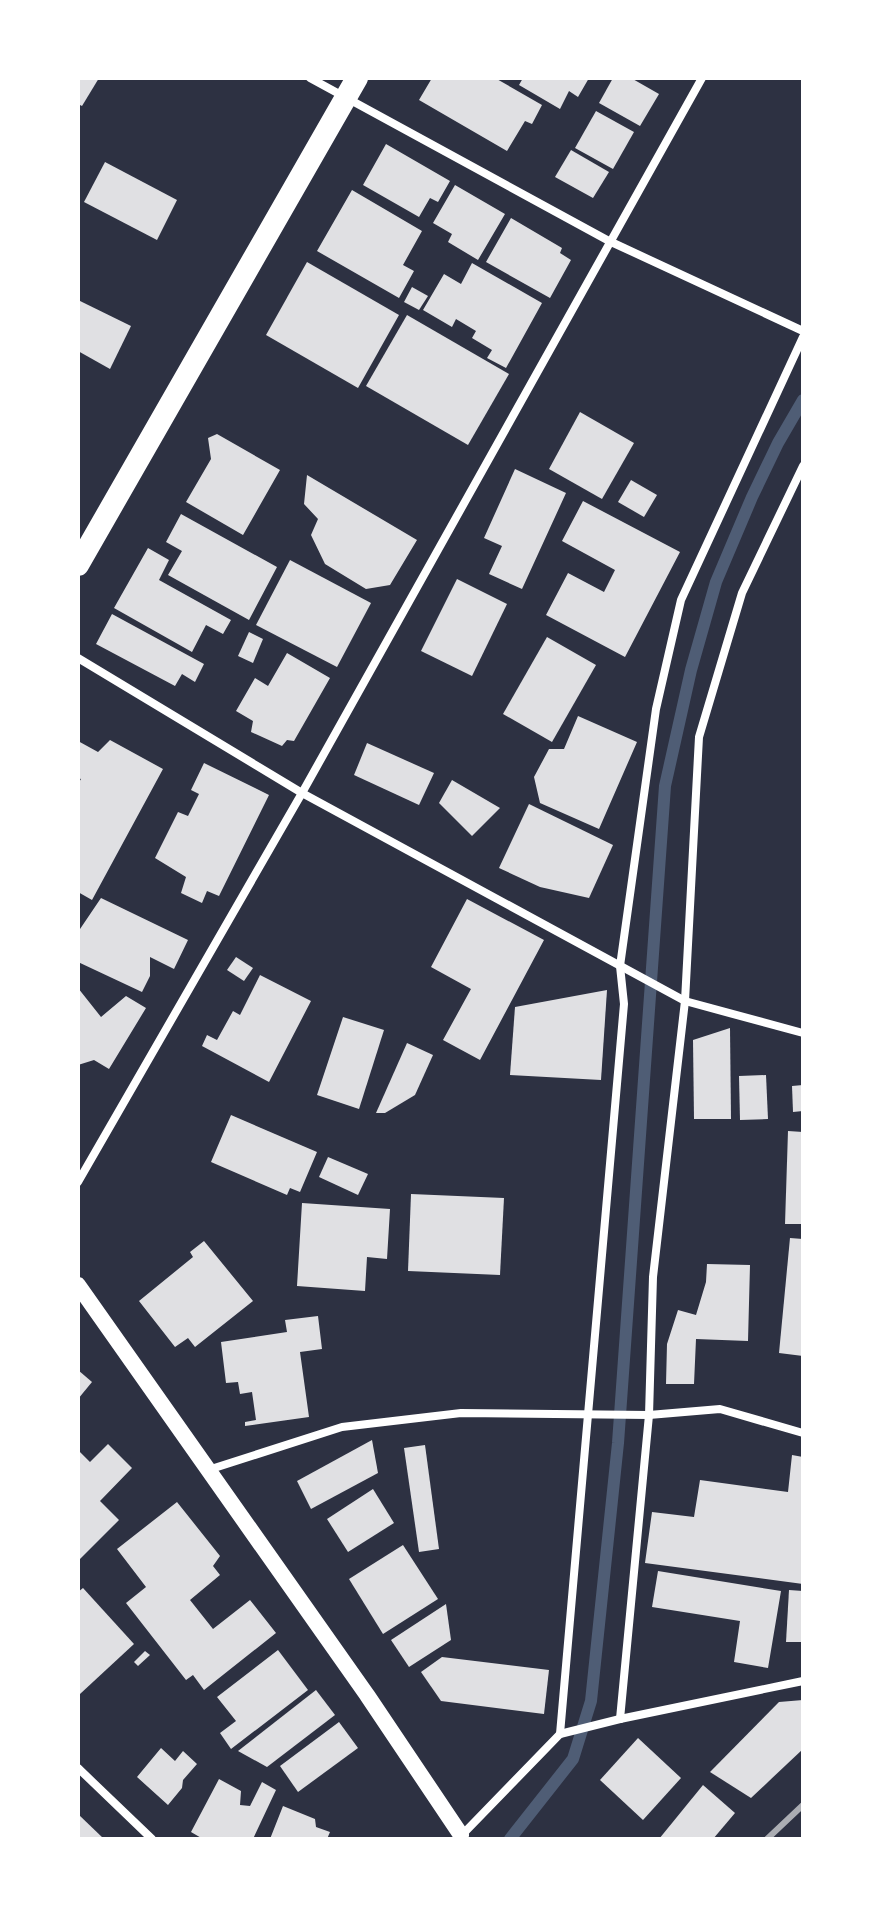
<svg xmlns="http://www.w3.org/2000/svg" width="881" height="1917" font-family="'Archivo Narrow',sans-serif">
  <rect width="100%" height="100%" fill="#2d3142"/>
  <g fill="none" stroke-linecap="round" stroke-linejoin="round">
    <path stroke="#4f5d75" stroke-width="12" d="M510 1839 573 1759 591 1701 618 1443 665 786 691 670 716 582 752 497 778 443 803 400"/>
  </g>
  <g fill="#e0e0e3">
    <path d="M78 78H99L82 106 78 104Z"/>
    <path d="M432 78H495L542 105 532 124 525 121 507 151 419 100Z"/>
    <path d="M523 78H589L578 97 569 91 560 109 519 85Z"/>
    <path d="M613 78H631L659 94 640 126 599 103Z"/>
    <path d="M596 111 634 132 613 169 575 148Z"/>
    <path d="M386 144 450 181 438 202 430 198 419 217 363 185Z"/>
    <path d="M571 150 609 172 593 198 555 177Z"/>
    <path d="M105 162 177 200 157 240 84 202Z"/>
    <path d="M455 185 505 214 478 260 448 242 452 234 433 223Z"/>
    <path d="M352 190 422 231 403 265 414 271 399 298 317 251Z"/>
    <path d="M511 218 562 248 560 253 571 260 550 298 486 262Z"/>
    <path d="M307 262 399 315 358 388 266 335Z"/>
    <path d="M472 263 542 303 506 368 487 358 492 350 472 338 476 331 456 319 452 327 423 310 444 274 461 284Z"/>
    <path d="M412 287 428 296 419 310 404 302Z"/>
    <path d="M78 300 131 326 110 369 78 351Z"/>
    <path d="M407 315 509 374 468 445 366 386Z"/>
    <path d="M580 412 634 443 602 499 549 469Z"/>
    <path d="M217 434 280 470 243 535 186 502 211 459 208 438Z"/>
    <path d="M515 469 566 493 522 589 489 574 502 546 484 538Z"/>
    <path d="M307 475 417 540 390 585 366 589 325 564 311 535 318 519 304 504Z"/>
    <path d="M631 480 657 495 644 517 618 502Z"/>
    <path d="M583 501 680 552 625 657 546 615 568 573 604 592 615 570 562 541Z"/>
    <path d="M181 514 277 567 249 620 168 575 182 551 166 542Z"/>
    <path d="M148 548 169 560 159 580 231 620 223 634 206 625 192 652 114 608Z"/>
    <path d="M290 560 371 603 337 667 256 625Z"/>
    <path d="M457 579 507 604 472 676 421 651Z"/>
    <path d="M112 614 204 664 195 682 182 674 175 686 96 644Z"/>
    <path d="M249 632 263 639 253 663 238 656Z"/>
    <path d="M547 637 596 665 552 742 503 714Z"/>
    <path d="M287 653 330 678 294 741 287 740 282 746 251 732 253 721 236 711 255 678 268 686Z"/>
    <path d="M578 716 637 742 599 829 540 803 534 777 549 749H564Z"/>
    <path d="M110 740 163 769 92 900 78 892V784L81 779 78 778V741L98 752Z"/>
    <path d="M367 743 434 773 419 805 354 775Z"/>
    <path d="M204 763 269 795 219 896 207 891 202 903 181 893 186 877 155 858 178 812 188 816 199 794 191 790Z"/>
    <path d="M452 780 500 808 472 836 439 803Z"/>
    <path d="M529 804 613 845 589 898 540 887 499 868Z"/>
    <path d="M101 898 188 940 174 969 150 957V976L142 992 78 962V932Z"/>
    <path d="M467 899 544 940 480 1060 443 1040 471 989 431 967Z"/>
    <path d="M236 957 253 968 244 981 227 970Z"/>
    <path d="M260 975 311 1001 269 1082 202 1046 207 1035 217 1040 233 1011 240 1015Z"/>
    <path d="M78 988 101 1017 126 996 146 1008 109 1069 94 1060 78 1065Z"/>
    <path d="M607 990 601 1080 510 1075 515 1007Z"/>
    <path d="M343 1017 384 1030 359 1109 317 1095Z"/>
    <path d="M730 1028 731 1119H694L693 1040Z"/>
    <path d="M407 1043 433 1055 415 1095 385 1113H376Z"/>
    <path d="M766 1075 768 1119 740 1120 739 1076Z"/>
    <path d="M803 1085V1111L793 1112 792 1086Z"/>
    <path d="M231 1115 317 1152 300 1192 290 1188 287 1195 211 1162Z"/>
    <path d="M788 1131 803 1132V1224H785Z"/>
    <path d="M328 1157 368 1174 358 1195 319 1177Z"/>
    <path d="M411 1194 504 1198 500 1275 408 1271Z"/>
    <path d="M302 1203 390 1209 387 1259 367 1257 365 1291 297 1286Z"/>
    <path d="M790 1238 803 1239V1356L779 1353Z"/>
    <path d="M204 1241 253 1301 195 1347 188 1338 175 1347 139 1301 193 1257 190 1252Z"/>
    <path d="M707 1264 750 1265 748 1341 696 1339 694 1384H666L667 1344 678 1310 696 1315 706 1282Z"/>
    <path d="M318 1316 322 1349 300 1352 309 1417 245 1426V1422L256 1420 252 1392 240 1394 238 1382 226 1383 221 1342 287 1332 285 1320Z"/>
    <path d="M78 1370 92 1382 78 1399Z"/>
    <path d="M372 1440 378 1473 311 1509 297 1481Z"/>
    <path d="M108 1444 132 1468 100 1501 119 1520 78 1561V1450L90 1462Z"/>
    <path d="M425 1445 439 1549 419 1552 404 1448Z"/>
    <path d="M792 1455 803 1457V1584L645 1563 652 1512 694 1517 700 1480 788 1492Z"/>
    <path d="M373 1489 394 1523 348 1552 327 1519Z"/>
    <path d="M177 1502 220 1556 213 1566 220 1575 190 1600 213 1629 250 1600 276 1633 204 1690 193 1675 186 1680 126 1603 146 1587 117 1549Z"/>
    <path d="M403 1545 438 1599 383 1634 349 1579Z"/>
    <path d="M658 1571 781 1591 768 1668 734 1662 740 1621 652 1607Z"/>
    <path d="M83 1588 134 1644 80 1694 78 1592Z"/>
    <path d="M789 1590 803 1591V1642H786Z"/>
    <path d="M446 1604 451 1640 409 1667 391 1640Z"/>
    <path d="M278 1650 308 1690 231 1749 220 1733 236 1721 217 1697Z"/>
    <path d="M145 1651 150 1655 138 1666 134 1662Z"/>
    <path d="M442 1657 549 1670 544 1714 441 1701 421 1672Z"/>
    <path d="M316 1690 335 1715 267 1767 238 1751Z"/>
    <path d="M803 1700V1749L751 1798 710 1772 779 1702Z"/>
    <path d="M339 1722 358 1748 298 1792 280 1766Z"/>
    <path d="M638 1738 681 1778 643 1820 600 1780Z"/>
    <path d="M161 1748 175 1761 183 1751 197 1764 183 1780 182 1788 168 1805 137 1777Z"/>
    <path d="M219 1779 241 1791 240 1805 250 1806 262 1782 276 1790 253 1839H203L191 1832Z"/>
    <path d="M703 1785 735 1813 713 1839H659Z"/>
    <path d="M283 1806 315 1819 316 1827 330 1832 327 1839H270Z"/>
    <path d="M78 1814 104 1839H78Z"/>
  </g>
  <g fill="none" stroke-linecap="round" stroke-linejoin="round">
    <g stroke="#fff" stroke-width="8">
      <path d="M310 78 609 241 803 331"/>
      <path d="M78 658 302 793 685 1001 803 1033"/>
      <path d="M78 1182 302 793 702 78"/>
      <path d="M208 1470 342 1427 461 1413 649 1415 720 1409 803 1433"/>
      <path d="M620 1719 649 1415 653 1277 685 1001 699 737 742 593 803 466"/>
      <path d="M560 1734 624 1004 620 966 656 709 681 600 803 337"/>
      <path d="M78 1768 152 1839"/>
      <path d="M461 1836 560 1734 620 1719 803 1681"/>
    </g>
    <path stroke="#fff" stroke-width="16" d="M78 1285 367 1695 461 1835"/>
    <path stroke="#fff" stroke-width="22" d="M78 565 357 78"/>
    <path stroke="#abadb3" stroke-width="6" d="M767 1839 803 1805"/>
  </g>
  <rect width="881" height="1917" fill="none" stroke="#ffffff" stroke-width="160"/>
</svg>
